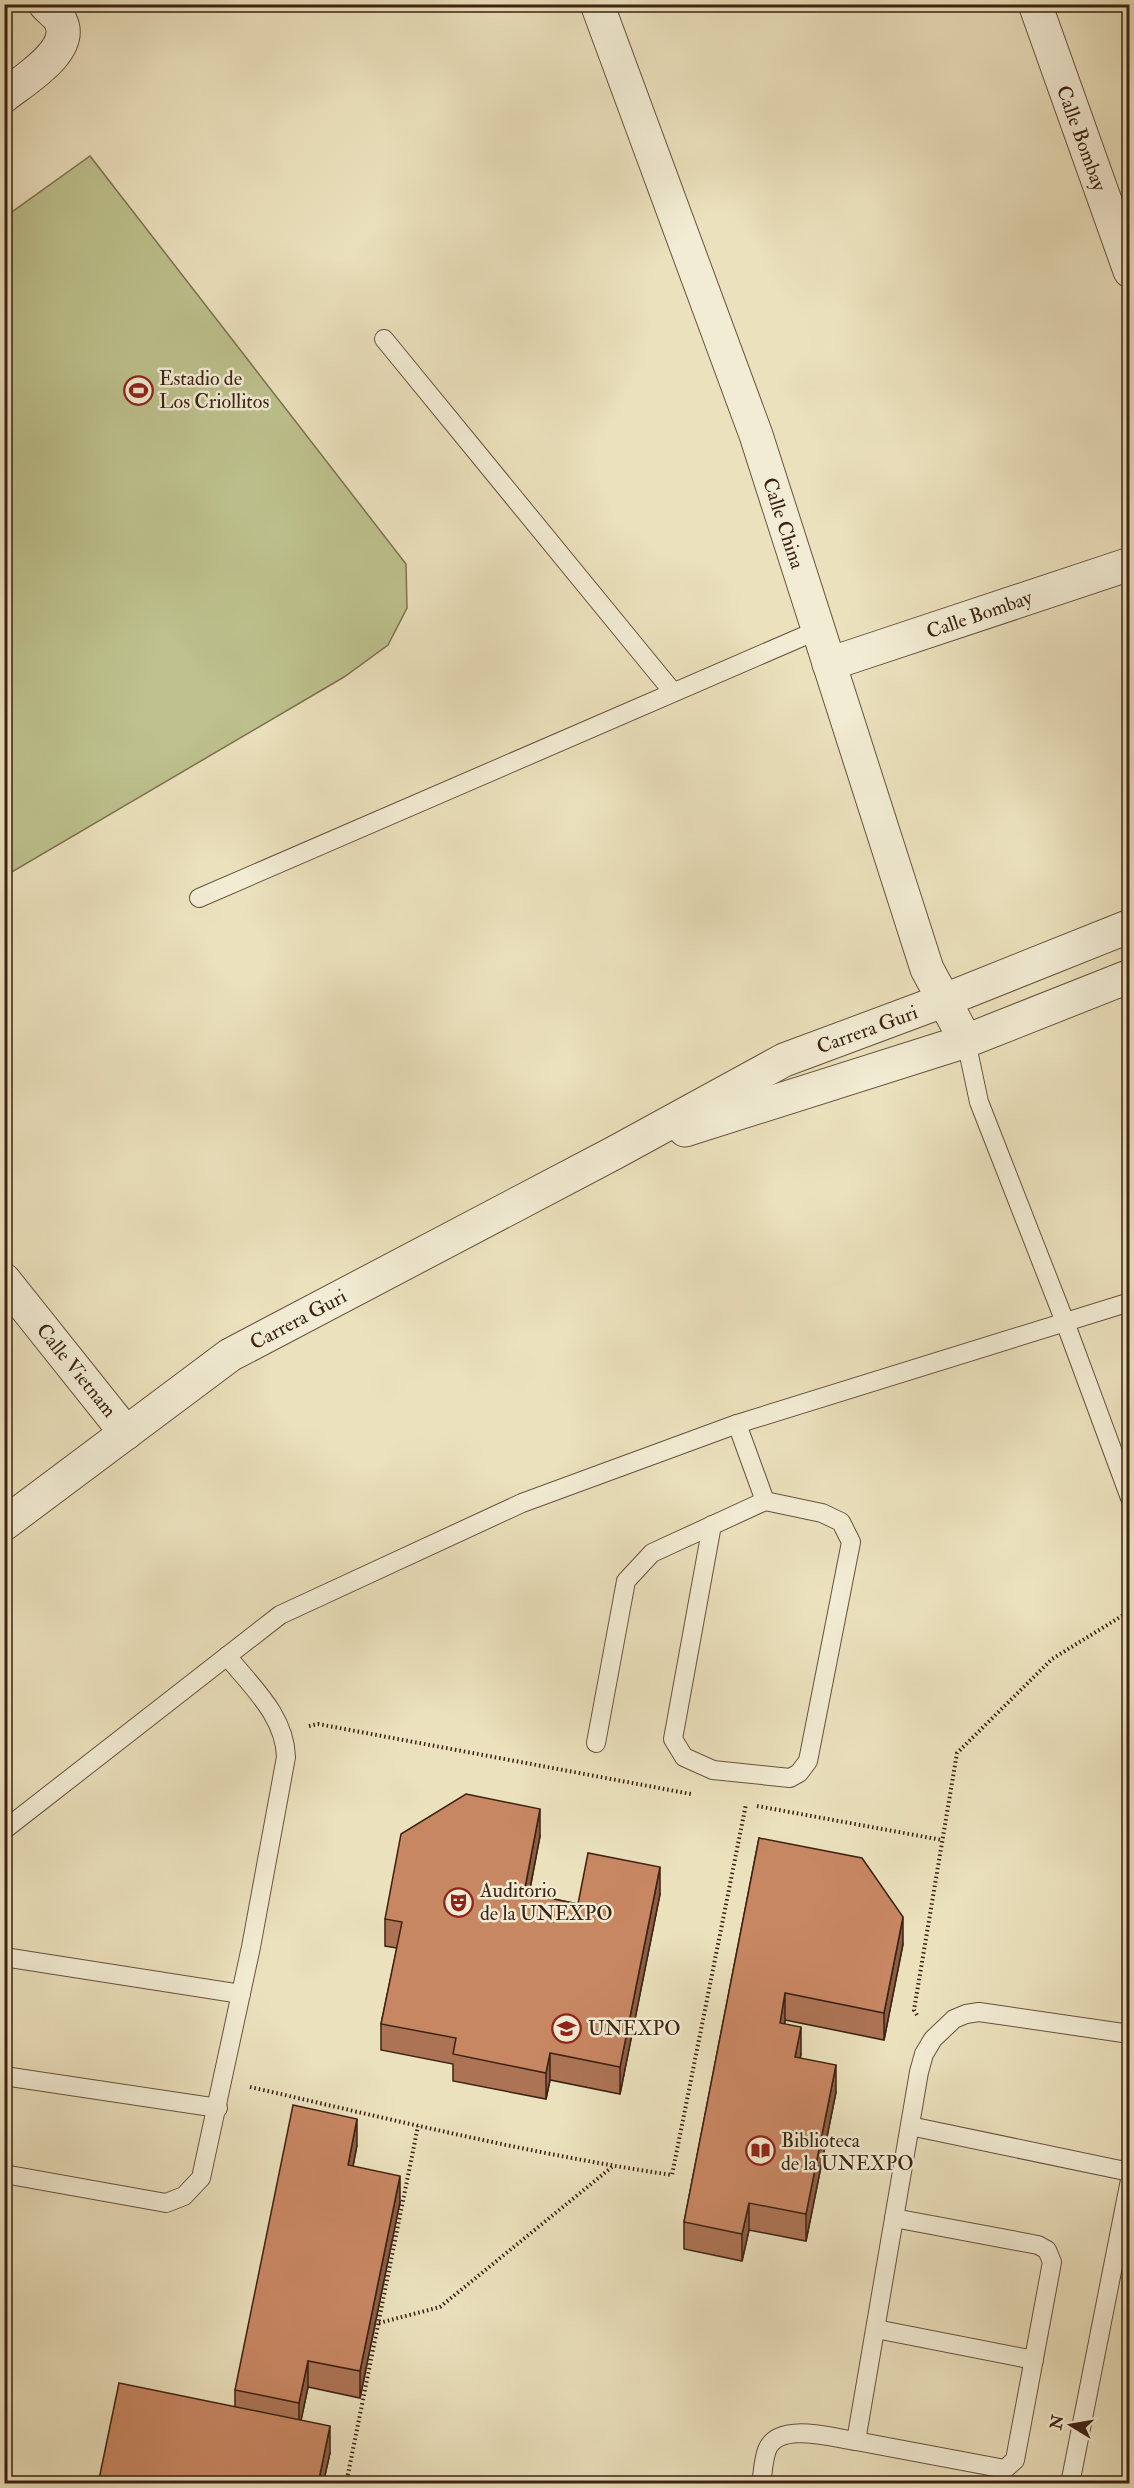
<svg xmlns="http://www.w3.org/2000/svg" width="1134" height="2488" font-family="'IM FELL Double Pica',serif">
  <rect width="100%" height="100%" fill="#ebe1bd"/>
  <filter id="stains"><feTurbulence type="fractalNoise" baseFrequency=".00333" numOctaves="4"/><feColorMatrix values="0 0 0 0 .2 0 0 0 0 .09 0 0 0 0 .02 0 0 0 .5 -.17"/></filter>
  <radialGradient id="worn" r=".72"><stop offset=".6" stop-color="#630" stop-opacity="0"/><stop offset="1" stop-color="#630" stop-opacity=".3"/></radialGradient>
  <path fill="#bdc18d" stroke="#7c7250" stroke-width="1.5" d="M90 156 406 564 407 608 388 645 344 677 5 876V217Z"/>
  <g fill="none" stroke-linecap="round" stroke-linejoin="round">
    <defs>
      <g id="service">
        <path d="M384 339 673 692"/>
        <path d="M199 898 818 630"/>
        <path d="M966 1041 979 1102 1065 1322 1130 1498"/>
        <path d="M712 1525 673 1739 684 1757 713 1770 790 1778 799 1773 808 1761 851 1542 841 1522 822 1513 765 1501"/>
        <path d="M596 1743 626 1581 652 1553 765 1501 737 1424"/>
        <path d="M4 1830 280 1615 522 1503 737 1424 1130 1302"/>
        <path d="M4 1957 241 1994"/>
        <path d="M4 2076 218 2108"/>
        <path d="M910 2126 1130 2172"/>
        <path d="M4 2174 166 2203 184 2196 201 2178 251 1947 286 1757C285 1716 252 1687 227 1656"/>
        <path d="M876 2329 1034 2360"/>
        <path d="M856 2441 1005 2469 1015 2460 1052 2262 1047 2250 1038 2245 894 2218"/>
        <path d="M761 2484C763 2473 763 2461 767 2450 778 2421 833 2438 856 2441L919 2072 924 2054 933 2039 954 2019 966 2014 979 2012 1130 2034"/>
        <path d="M1070 2484 1130 2180"/>
      </g>
      <g id="minor">
        <path d="M597 4 756 435 927 969 966 1041"/>
        <path d="M1035 4 1130 271"/>
        <path d="M4 96C24 80 74 51 61 22 59 16 50 10 45 4"/>
        <path d="M829 664 1130 564"/>
        <path d="M4 1280 126 1433"/>
      </g>
      <g id="tertiary">
        <path d="M685 1130 966 1041 1130 976"/>
        <path d="M4 1524 230 1355 614 1153 784 1060 945 1000 1130 926"/>
      </g>
    </defs>
    <use href="#service" stroke="#68523e" stroke-width="20"/>
    <use href="#minor" stroke="#68523e" stroke-width="35"/>
    <use href="#tertiary" stroke="#68523e" stroke-width="35"/>
    <g stroke="#3c2213" stroke-width="4" stroke-dasharray="1.5 3" stroke-linecap="butt">
      <path d="M309 1726 318 1724 691 1794"/>
      <path d="M757 1806 942 1840"/>
      <path d="M917 2015 914 2010 957 1753 1052 1659 1130 1611"/>
      <path d="M250 2087C390 2119 530 2154 672 2175L746 1804"/>
      <path d="M379 2323 440 2307 612 2167"/>
      <path d="M346 2484 418 2126"/>
    </g>
    <use href="#service" stroke="#f2ecd4" stroke-width="18"/>
    <use href="#minor" stroke="#f2ecd4" stroke-width="33"/>
    <use href="#tertiary" stroke="#f2ecd4" stroke-width="33"/>
  </g>
  <g fill="#ac7455" stroke="#3c2213" stroke-width="1.5">
    <path d="M540 1836 529 1894 578 1904 660 1894 620 2094 550 2080 546 2099 453 2081V2064L381 2050V2024L397 1948 385 1946V1919Z"/>
    <path d="M759 1838 903 1944 884 2040 785 2020V2024L801 2054 800 2058 836 2092 806 2241 749 2230 742 2261 684 2249V2222Z"/>
    <path d="M357 2145 353 2166 400 2202 360 2398 308 2387 301 2420 330 2453 323 2484H98L235 2407V2390Z"/>
  </g>
  <g fill="#8c5e45" stroke="#3c2213" stroke-width="1.5">
    <path d="M540 1809V1836L524 1920V1893Z"/>
    <path d="M660 1867V1894L620 2094V2067Z"/>
    <path d="M903 1917V1944L884 2040V2013Z"/>
    <path d="M785 1993V2020L780 2050V2023Z"/>
    <path d="M801 2027V2054L795 2084V2057Z"/>
    <path d="M550 2053V2080L546 2099V2073Z"/>
    <path d="M836 2065V2092L806 2241V2214Z"/>
    <path d="M357 2119V2145L348 2192V2165Z"/>
    <path d="M400 2176V2202L360 2398V2371Z"/>
    <path d="M749 2203V2230L742 2261V2234Z"/>
    <path d="M308 2361V2387L299 2430V2403Z"/>
    <path d="M330 2426V2453L323 2484H318Z"/>
  </g>
  <g fill="#c88763" stroke="#3c2213" stroke-width="1.5">
    <path d="M466 1794 540 1809 524 1893 578 1904 588 1853 660 1867 620 2067 550 2053 546 2073 453 2054 456 2038 381 2024 402 1922 385 1919 401 1834Z"/>
    <path d="M759 1838 862 1858 903 1917 884 2013 785 1993 780 2023 801 2027 795 2057 836 2065 806 2214 749 2203 742 2234 684 2222Z"/>
    <path d="M293 2105 357 2119 348 2165 400 2176 360 2371 308 2361 299 2403 235 2390Z"/>
    <path d="M119 2383 330 2426 318 2484H98Z"/>
  </g>
  <defs>
    <symbol id="stadium-ring" viewBox="-11 -11 22 22"><circle r="9.5" fill="#f2ecd4" stroke="#8f2418" stroke-width="1.5"/><path d="M0-5a6.5 5 0 1 0 0 10a6.5 5 0 1 0 0-10ZM-3.5-1.8h7v3.6h-7Z" fill="#8f2418"/></symbol>
    <symbol id="theatre-ring" viewBox="-11 -11 22 22"><circle r="9.5" fill="#f2ecd4" stroke="#8f2418" stroke-width="1.5"/><path d="M-5-5.5Q0-4 5-5.5V0Q5 5 0 6Q-5 5-5 0ZM-3.3-2.5H-1v1.5H-3.3ZM1-2.5H3.3v1.5H1ZM-2.8 1Q0 5.5 2.8 1Z" fill="#8f2418"/></symbol>
    <symbol id="university-ring" viewBox="-11 -11 22 22"><circle r="9.5" fill="#f2ecd4" stroke="#8f2418" stroke-width="1.5"/><path d="M0-5L7-2L0 1L-7-2ZM-4 1L0 2.5L4 1V4Q0 6-4 4Z" fill="#8f2418"/></symbol>
    <symbol id="library-ring" viewBox="-11 -11 22 22"><circle r="9.5" fill="#f2ecd4" stroke="#8f2418" stroke-width="1.5"/><path d="M-6-4Q-3-5.5-.7-3.5V5Q-3 3-6 4ZM6-4Q3-5.5 .7-3.5V5Q3 3 6 4Z" fill="#8f2418"/></symbol>
  </defs>
  <g fill-rule="evenodd">
    <use href="#stadium-ring" x="122" y="374" width="33" height="33"/>
    <use href="#theatre-ring" x="442" y="1886" width="33" height="33"/>
    <use href="#university-ring" x="550" y="2012" width="33" height="33"/>
    <use href="#library-ring" x="744" y="2134" width="33" height="33"/>
  </g>
  <g text-anchor="middle" stroke-width="5" stroke-linejoin="round" paint-order="stroke">
    <g font-size="20" fill="#3c2213" stroke="#f2ecd4">
      <text transform="translate(1082 138) rotate(70)" y="7">Calle Bombay</text>
      <text transform="translate(784 523) rotate(72)" y="7">Calle China</text>
      <text transform="translate(979 614) rotate(-19)" y="7">Calle Bombay</text>
      <text transform="translate(867 1029) rotate(-20)" y="7">Carrera Guri</text>
      <text transform="translate(298 1319) rotate(-28)" y="7">Carrera Guri</text>
      <text transform="translate(77 1370) rotate(51)" y="7">Calle Vietnam</text>
    </g>
    <g font-size="20" fill="#3c2213" stroke="#f2ecd4" text-anchor="start">
      <text x="159" y="385">Estadio de<tspan x="159" dy="23">Los Criollitos</tspan></text>
      <text x="480" y="1897">Auditorio<tspan x="480" dy="23">de la UNEXPO</tspan></text>
      <text x="588" y="2035">UNEXPO</text>
      <text x="781" y="2147">Biblioteca<tspan x="781" dy="23">de la UNEXPO</tspan></text>
    </g>
  </g>
  <rect width="1134" height="2488" fill="none" stroke="#ebe1bd" stroke-width="24"/>
  <rect x="6" y="6" width="1122" height="2476" fill="none" stroke="#3c2213" stroke-width="3"/>
  <rect x="12" y="12" width="1110" height="2464" fill="none" stroke="#3c2213" stroke-width="1.5"/>
  <g transform="translate(1071 2425) rotate(281)" stroke="#f2ecd4" stroke-width="4.5" paint-order="stroke">
  <path d="M0-4.5L10 22L0 15L-10 22Z" fill="#3c2213"/>
  <text y="-9" font-size="16" font-weight="bold" text-anchor="middle" fill="#3c2213">N</text>
  </g>
  <rect width="100%" height="100%" filter="url(#stains)"/>
  <rect width="100%" height="100%" fill="url(#worn)"/>
</svg>
